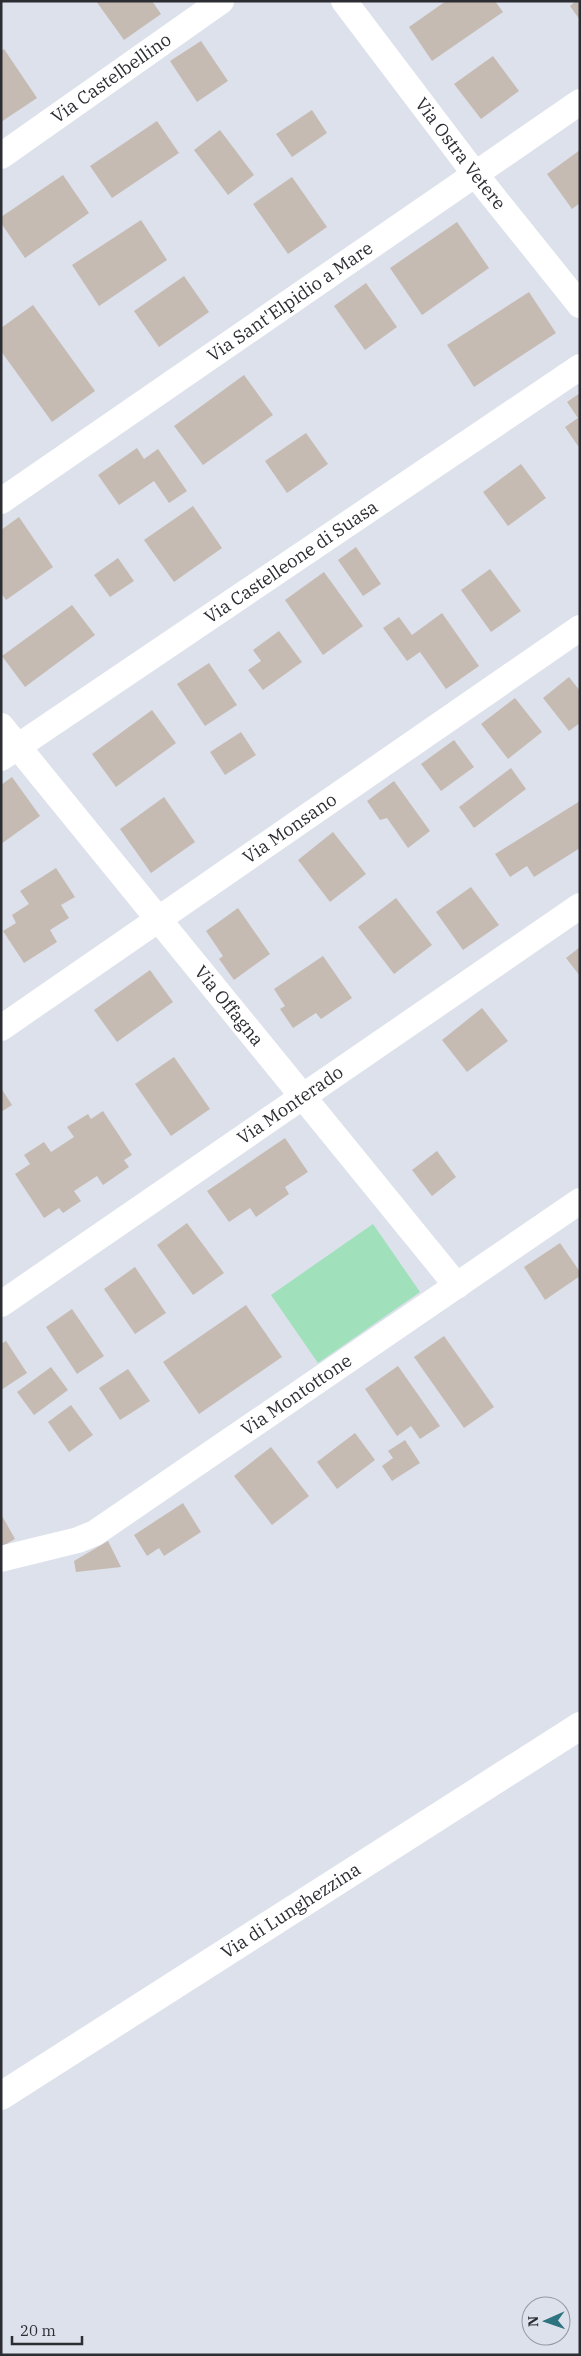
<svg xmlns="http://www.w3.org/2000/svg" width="581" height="2356" font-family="'IBM Plex Serif',serif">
  <rect width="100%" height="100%" fill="#dce1ec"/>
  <path fill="#a0e1bb" d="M373 1224 420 1292 318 1363 271 1295Z"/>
  <g fill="#c6bbb3">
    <path d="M96 1H152L161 14 124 40Z"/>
    <path d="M446 1H495L503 12 432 61 409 27Z"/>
    <path d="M576 1H580V20L570 6Z"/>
    <path d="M201 41 228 81 197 102 170 61Z"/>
    <path d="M4 49 37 98 1 122V51Z"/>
    <path d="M493 56 519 91 481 119 454 84Z"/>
    <path d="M312 110 327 133 292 157 276 134Z"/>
    <path d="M157 121 179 153 112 198 90 166Z"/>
    <path d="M220 130 254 175 228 195 194 150Z"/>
    <path d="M580 150V203L572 209 547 174Z"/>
    <path d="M63 175 89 213 25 258 1 223V217Z"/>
    <path d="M292 177 327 227 288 254 253 204Z"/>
    <path d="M141 220 167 260 99 306 72 265Z"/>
    <path d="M457 222 489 268 422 315 390 268Z"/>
    <path d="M184 276 209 312 159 347 134 311Z"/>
    <path d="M366 283 397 327 365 350 334 306Z"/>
    <path d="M529 292 556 333 474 387 447 345Z"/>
    <path d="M33 305 95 391 52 422 1 351V328Z"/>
    <path d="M244 375 273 415 203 465 174 426Z"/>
    <path d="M580 393V446H578L565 427 578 418 567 402Z"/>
    <path d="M306 433 328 464 287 493 265 461Z"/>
    <path d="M137 448 144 459 158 449 187 491 169 503 154 481 119 505 98 475Z"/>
    <path d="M521 464 546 498 508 526 483 492Z"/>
    <path d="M193 506 222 548 174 582 144 540Z"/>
    <path d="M19 517 53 567 6 600 1 593V530Z"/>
    <path d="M356 547 381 584 363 596 338 560Z"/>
    <path d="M118 558 134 581 110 597 94 575Z"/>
    <path d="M490 569 521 611 491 632 461 590Z"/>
    <path d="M324 572 363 626 323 655 285 600Z"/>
    <path d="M72 605 95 635 25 687 2 656Z"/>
    <path d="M442 613 479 666 446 689 420 652 407 661 383 628 399 617 412 635Z"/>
    <path d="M279 631 302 662 263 690 248 670 261 661 253 650Z"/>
    <path d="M209 663 237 705 205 726 177 684Z"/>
    <path d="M569 677 580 691V723L569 731 543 698Z"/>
    <path d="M515 698 542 732 508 759 481 724Z"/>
    <path d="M152 710 176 743 116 787 92 754Z"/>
    <path d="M241 732 256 755 225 775 210 752Z"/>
    <path d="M454 740 474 767 441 791 421 764Z"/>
    <path d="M511 768 526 789 474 828 459 807Z"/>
    <path d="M12 777 40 816 1 844V785Z"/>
    <path d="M394 781 430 831 408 848 387 818 380 820 367 801Z"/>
    <path d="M164 797 195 842 151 873 120 829Z"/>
    <path d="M580 801V848L534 877 527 866 510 877 495 854Z"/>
    <path d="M333 832 366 874 330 902 298 860Z"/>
    <path d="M56 868 75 897 61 905 69 918 50 930 57 942 24 963 3 931 16 923 12 915 29 904 20 891Z"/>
    <path d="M471 887 499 925 463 950 436 912Z"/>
    <path d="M396 898 432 945 394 974 358 927Z"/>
    <path d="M238 908 270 954 234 980 219 959 223 956 206 931Z"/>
    <path d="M580 947V976L566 958Z"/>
    <path d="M323 956 352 998 321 1019 316 1013 293 1028 280 1009 285 1006 274 989Z"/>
    <path d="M150 970 173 1002 117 1042 94 1010Z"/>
    <path d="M482 1008 508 1041 467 1072 442 1040Z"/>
    <path d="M174 1057 210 1109 171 1136 135 1084Z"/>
    <path d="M1 1088 12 1105 1 1112Z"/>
    <path d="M103 1111 132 1155 124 1160 129 1167 103 1185 97 1176 74 1191 81 1201 63 1213 59 1208 44 1218 15 1174 30 1164 24 1155 44 1142 51 1152 74 1137 67 1127 88 1114 91 1119Z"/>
    <path d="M285 1138 308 1172 285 1187 289 1194 256 1217 250 1208 229 1222 207 1191Z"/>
    <path d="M437 1151 456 1177 432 1196 412 1170Z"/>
    <path d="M187 1223 224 1273 193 1295 157 1245Z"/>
    <path d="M560 1243 580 1272V1276L545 1300 524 1267Z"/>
    <path d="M135 1267 166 1313 135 1334 104 1289Z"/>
    <path d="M246 1305 282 1357 199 1414 163 1362Z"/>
    <path d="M72 1309 104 1356 77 1374 46 1327Z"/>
    <path d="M444 1336 494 1407 464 1428 414 1357Z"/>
    <path d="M6 1341 27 1373 1 1390V1344Z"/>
    <path d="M398 1366 440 1426 420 1439 411 1426 397 1436 365 1389Z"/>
    <path d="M51 1367 68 1390 34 1415 17 1392Z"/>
    <path d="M128 1369 150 1401 120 1420 99 1388Z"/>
    <path d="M71 1405 93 1435 69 1452 48 1422Z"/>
    <path d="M355 1433 375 1460 337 1489 317 1462Z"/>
    <path d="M405 1440 420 1463 392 1481 382 1466 393 1458 388 1451Z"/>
    <path d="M271 1447 309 1496 272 1525 234 1476Z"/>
    <path d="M183 1503 201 1532 164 1556 159 1548 147 1556 134 1535Z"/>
    <path d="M1 1514 15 1539 1 1547Z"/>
    <path d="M108 1541 121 1567 76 1572 74 1561Z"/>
  </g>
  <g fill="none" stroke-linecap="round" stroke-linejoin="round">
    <g stroke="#fff" stroke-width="26">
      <path id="s1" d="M344 1 475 174 580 305"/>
      <path id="s2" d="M1 156 221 1"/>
      <path id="s3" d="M1 501 580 102"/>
      <path id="s4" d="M1 726 457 1286"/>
      <path id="s5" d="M1 758 580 367"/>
      <path id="s6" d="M1 1028 580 628"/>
      <path id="s7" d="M1 1304 580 906"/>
      <path id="s8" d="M1 1559 78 1540 95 1533 580 1201"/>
    </g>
    <path stroke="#fff" stroke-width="28" id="s9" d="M1 2096 580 1726"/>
  </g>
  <g text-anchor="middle" stroke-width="4.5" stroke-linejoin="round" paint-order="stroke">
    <g font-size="18" fill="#2c2d32" stroke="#dce1ec">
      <text dy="6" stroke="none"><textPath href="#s2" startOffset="135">Via Castelbellino</textPath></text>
      <text dy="6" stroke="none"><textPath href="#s1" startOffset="192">Via Ostra Vetere</textPath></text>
      <text dy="6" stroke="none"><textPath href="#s3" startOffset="351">Via Sant'Elpidio a Mare</textPath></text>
      <text dy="6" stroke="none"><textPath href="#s5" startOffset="350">Via Castelleone di Suasa</textPath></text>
      <text dy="6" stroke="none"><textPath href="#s6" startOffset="351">Via Monsano</textPath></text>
      <text dy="6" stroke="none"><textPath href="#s4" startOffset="361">Via Offagna</textPath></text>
      <text dy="6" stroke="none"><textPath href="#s7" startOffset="351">Via Monterado</textPath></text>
      <text dy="6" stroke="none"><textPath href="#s8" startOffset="342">Via Montottone</textPath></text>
      <text dy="6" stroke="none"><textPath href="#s9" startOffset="344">Via di Lunghezzina</textPath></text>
    </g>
  </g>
  <rect width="581" height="2356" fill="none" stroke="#2c2d32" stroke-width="5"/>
  <g transform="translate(546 2321) rotate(268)"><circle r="24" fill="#dce1ec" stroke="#9699a2"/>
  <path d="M0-4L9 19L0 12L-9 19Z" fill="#2d7380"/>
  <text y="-8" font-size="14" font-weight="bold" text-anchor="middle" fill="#2c2d32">N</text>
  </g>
  <path d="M12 2336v8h70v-8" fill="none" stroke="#2c2d32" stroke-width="2.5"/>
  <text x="20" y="2336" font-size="15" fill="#2c2d32" stroke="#dce1ec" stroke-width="4" paint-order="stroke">20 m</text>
</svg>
